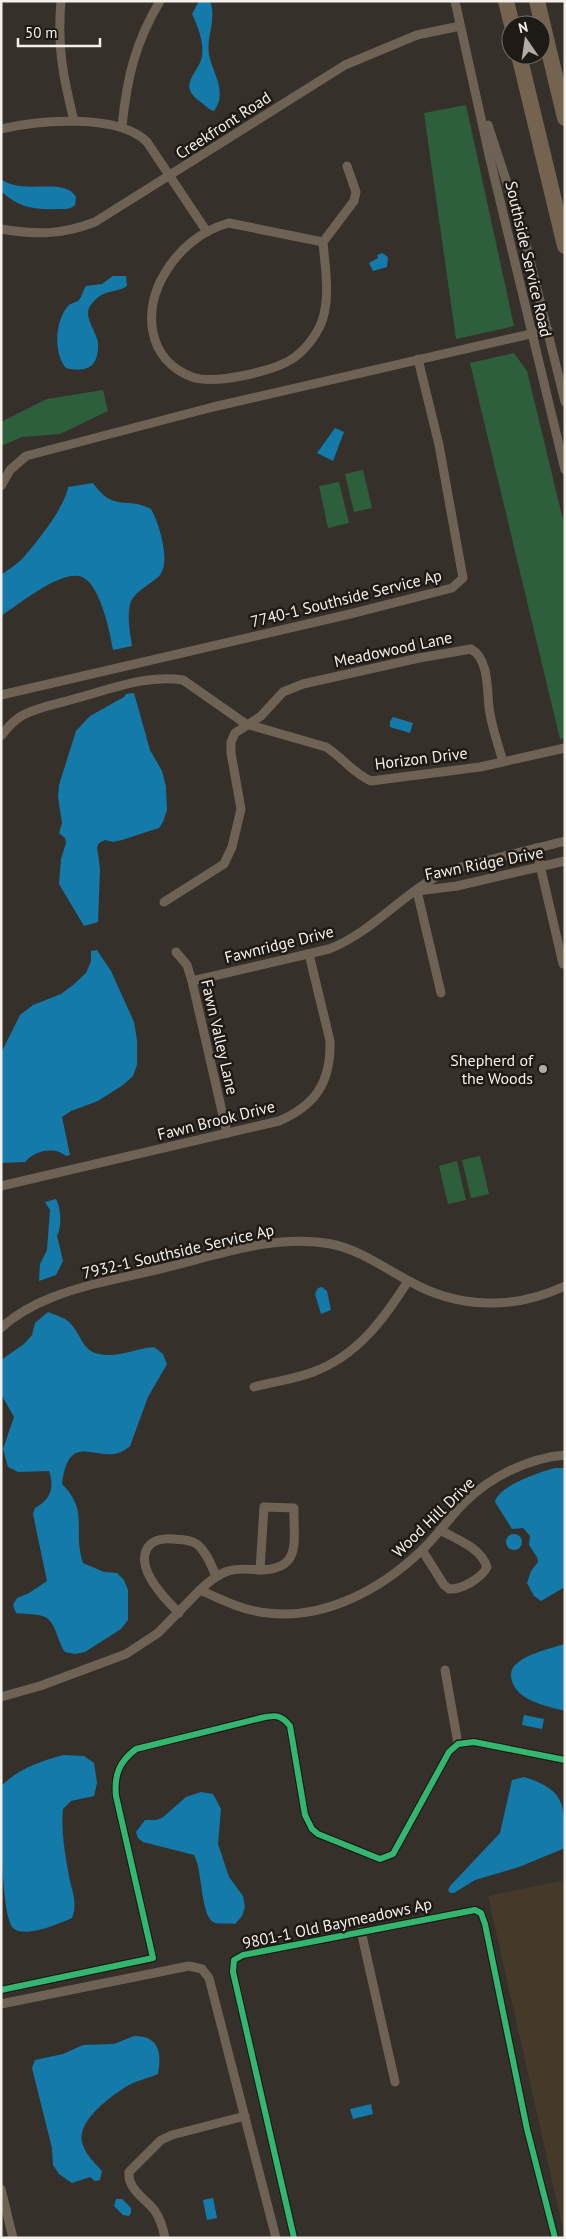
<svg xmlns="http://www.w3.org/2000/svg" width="566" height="2239" font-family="'PT Sans',sans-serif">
  <rect width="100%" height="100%" fill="#36302a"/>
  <path fill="#453929" d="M565 1880V2238L488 1896Z"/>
  <g fill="#2e5f3d">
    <path d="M466 105 514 326 456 339 424 113Z"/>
    <path d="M514 353 527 371 565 528V738L560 739 470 363Z"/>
    <path d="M103 390 108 411 60 434 22 437 1 446V422L47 399Z"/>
    <path d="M363 470 372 508 354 512 345 474Z"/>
    <path d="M339 482 349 523 328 528 319 486Z"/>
    <path d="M480 1156 489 1194 471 1198 462 1160Z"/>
    <path d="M457 1161 466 1200 448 1204 439 1166Z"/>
  </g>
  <g fill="#137aa9">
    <path d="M199 1H210C217 20 206 36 209 55 213 74 228 92 214 111 209 110 206 106 202 103 175 85 199 74 202 56 204 43 198 26 192 14Z"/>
    <path d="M1 179C22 196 65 176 76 197L75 205C70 210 63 209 56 209 35 210 17 207 1 191Z"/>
    <path d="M382 253 388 257 387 267 373 271 369 263 378 258 377 255Z"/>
    <path d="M113 276H126L127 286C113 295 104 287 90 306 83 317 97 332 98 343 99 367 87 373 66 368 53 353 55 319 69 305 72 303 77 302 79 300 82 296 83 290 86 286L102 284Z"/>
    <path d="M335 428 344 432 333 461 317 453Z"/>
    <path d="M93 483C114 513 127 496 151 509 159 523 171 561 160 575 152 584 134 591 130 604 127 618 130 633 132 646L113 650C110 633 100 580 79 576 58 572 19 604 1 616V575C8 570 17 564 23 558 37 542 65 507 68 487Z"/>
    <path d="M134 693 150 750 162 771 166 787 167 810 163 822 159 828 122 840 113 842 105 840 99 843 97 847 100 869 98 922 84 926 59 884 61 859 66 843 65 838 59 833 62 823 58 797 59 785 76 731 90 716 124 697 126 694Z"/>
    <path d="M393 717 413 723 410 733 390 727V721Z"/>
    <path d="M97 950 111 971 134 1022 137 1040V1065L133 1076 123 1085 98 1101 71 1111 62 1117 70 1155 66 1156C54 1146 34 1151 25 1162L1 1163V1053L20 1015 33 1005 61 994 73 985 86 973 91 961V951Z"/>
    <path d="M56 1199C61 1208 62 1227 57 1236L63 1261 56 1275 39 1281 40 1264 47 1250 50 1210 45 1202Z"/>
    <path d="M322 1287 327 1291 331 1310 321 1314 315 1294 318 1288Z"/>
    <path d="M48 1312C55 1315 64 1317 69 1322 85 1338 80 1354 108 1355 125 1355 138 1348 154 1347L163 1354 167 1364 148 1397 130 1446C102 1472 70 1423 62 1484 90 1512 72 1530 83 1563L104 1572 117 1573 124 1580 128 1590V1620L121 1629 85 1652 75 1654 65 1652C58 1643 56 1622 45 1617 37 1613 25 1615 16 1613L13 1605 17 1598 29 1593 47 1581 33 1514 35 1508C50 1500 55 1488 49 1471L18 1472 8 1467 3 1449 14 1417 1 1394V1360L24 1344 32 1335 35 1323Z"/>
    <path d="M555 1468H565V1587L541 1601 534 1596 527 1583 531 1571 538 1562 537 1557 529 1545 530 1536 523 1528 512 1529 495 1502C498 1486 540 1472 555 1468Z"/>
    <circle cx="514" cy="1542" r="8"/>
    <path d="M565 1644V1711C546 1706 512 1700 511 1675 511 1671 512 1668 515 1665 528 1653 548 1649 565 1644Z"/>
    <path d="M524 1715 544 1719 542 1729 522 1725Z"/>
    <path d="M63 1755 84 1756 94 1763 97 1783 94 1796 71 1801 63 1809C61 1832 65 1854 69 1876 72 1893 78 1901 72 1918 60 1923 25 1939 13 1928 0 1912 1 1811 1 1786 20 1768 39 1762 63 1755Z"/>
    <path d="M524 1777C566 1790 565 1805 565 1848L519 1867 475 1880 454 1893H450L448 1890 450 1886 500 1833 512 1780Z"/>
    <path d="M201 1792 213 1794 221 1809 218 1844 229 1877 243 1896 245 1907 242 1916 235 1924C229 1923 220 1924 215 1923 200 1918 203 1870 194 1855L143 1842 138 1838 136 1832 145 1820H156L162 1818 186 1797Z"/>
    <path d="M134 2036C159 2036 162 2052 158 2074 149 2078 138 2080 129 2085 112 2095 77 2120 82 2142 84 2153 95 2163 102 2171L100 2180 95 2181 90 2177 72 2183 59 2174 53 2165 52 2148 32 2068 35 2060 63 2054 83 2045 114 2044Z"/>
    <path d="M371 2104 373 2114 353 2119 350 2109Z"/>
    <path d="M213 2198 217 2218 207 2220 203 2200Z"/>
    <path d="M116 2199H122L131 2208V2213L129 2216 123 2215 114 2206Z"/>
  </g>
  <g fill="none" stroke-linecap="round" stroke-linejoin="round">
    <g stroke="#6e6254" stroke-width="9">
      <path d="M61 1C57 48 63 76 74 121"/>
      <path d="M455 1 490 159 565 470"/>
      <path d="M488 125 523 232 565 402"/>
      <path d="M122 126C127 78 135 43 160 1"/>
      <path d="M1 129C38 120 118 113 147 142L207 232"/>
      <path d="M229 223 323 242C325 267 330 294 323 318 319 332 307 348 295 357 276 371 215 385 192 377 147 360 142 310 165 273 179 249 202 230 229 223Z"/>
      <path d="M1 229C37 235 61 235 95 222L345 65 417 35 460 26"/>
      <path d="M323 242 354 201 356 192 347 166"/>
      <path d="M1 486 10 470 26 456 213 407 548 330"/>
      <path d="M1 695 350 614 452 588 463 578 439 445 418 359"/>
      <path d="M1 736C7 728 14 720 23 715 38 707 57 704 74 699 108 690 147 674 183 680L246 724 326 747C342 757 354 774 371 781L480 767 565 748"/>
      <path d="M536 848 563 964"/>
      <path d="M417 891 457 886 565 861"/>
      <path d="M417 891 441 993"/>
      <path d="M164 902 224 864 232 847 241 809 231 753V742L235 733 261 716 283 692 303 684 419 658 471 649C489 659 487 690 489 707 491 725 498 744 503 762"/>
      <path d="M176 952 187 965 192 981 227 1133"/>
      <path d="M192 981 329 949C376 931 408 886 453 869L565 841"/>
      <path d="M1 1186 279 1121C316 1105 331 1082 330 1041L309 954"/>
      <path d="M1 1328C16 1314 35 1304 53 1297 86 1284 122 1278 156 1270 212 1257 273 1233 331 1244 360 1250 383 1267 409 1281 458 1309 514 1310 565 1286"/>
      <path d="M254 1387C273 1382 295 1379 313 1372 357 1356 384 1319 408 1281"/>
      <path d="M264 1507 294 1508C293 1541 303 1569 260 1570Z"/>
      <path d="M422 1550 444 1585 449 1589C461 1590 482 1578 487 1567 480 1547 458 1540 440 1530"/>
      <path d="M200 1590C221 1570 231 1567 260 1570"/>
      <path d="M179 1613C166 1600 134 1568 148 1547 154 1539 163 1538 173 1539 182 1540 191 1539 198 1545 207 1553 211 1565 216 1576"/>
      <path d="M445 1670 458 1744"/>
      <path d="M1 1697 40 1686 126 1654 158 1633 200 1590C222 1600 244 1611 268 1613 325 1620 381 1589 421 1551 437 1536 449 1518 464 1503 490 1477 528 1458 565 1455"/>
      <path d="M361 1931 395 2082"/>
      <path d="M1 1990 153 1958 116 1796C114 1775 119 1762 136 1749L261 1718C274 1715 281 1714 290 1726L305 1815 312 1829 318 1834 380 1859 393 1854 449 1752 458 1744 474 1742 565 1760"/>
      <path d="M1 2004 189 1966 202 1969 209 1978 276 2238"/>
      <path d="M1 2189 13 2238"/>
      <path d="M165 2238C163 2228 161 2220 155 2211 146 2199 127 2189 129 2172L161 2140 172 2135 245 2116"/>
      <path d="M294 2238 233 1972 234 1960 243 1955 475 1910 481 1913 485 1924 527 2129 555 2238"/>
    </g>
    <g stroke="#74634e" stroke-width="16">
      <path d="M506 1 512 25"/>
      <path d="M537 1 565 118"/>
      <path d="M519 55 565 246"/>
    </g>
    <defs>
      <g id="cycleway">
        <path d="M1 1990 153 1958 116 1796C114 1775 119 1762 136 1749L261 1718C274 1715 281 1714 290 1726L305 1815 312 1829 318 1834 380 1859 393 1854 449 1752 458 1744 474 1742 565 1760"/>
        <path d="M294 2238 233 1972 234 1960 243 1955 475 1910 481 1913 485 1924 527 2129 555 2238"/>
      </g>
    </defs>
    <use href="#cycleway" stroke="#1e1a15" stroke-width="9"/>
    <use href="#cycleway" stroke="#33b770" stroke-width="6"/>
  </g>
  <circle fill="#b2aca6" stroke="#1e1a15" stroke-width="2" cx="543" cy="1069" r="5"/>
  <g text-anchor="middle" stroke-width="5" stroke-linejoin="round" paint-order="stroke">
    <g font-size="16" fill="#f4efe8" stroke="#1e1a15">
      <text transform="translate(223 125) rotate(-33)" y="6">Creekfront Road</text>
      <text transform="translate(529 259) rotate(77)" y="6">Southside Service Road</text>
      <text transform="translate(346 598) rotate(-14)" y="6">7740-1 Southside Service Ap</text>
      <text transform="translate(393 649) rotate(-12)" y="6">Meadowood Lane</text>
      <text transform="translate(421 758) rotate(-7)" y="6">Horizon Drive</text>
      <text transform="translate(484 863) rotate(-11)" y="6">Fawn Ridge Drive</text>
      <text transform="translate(279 944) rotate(-14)" y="6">Fawnridge Drive</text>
      <text transform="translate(220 1037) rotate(77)" y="6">Fawn Valley Lane</text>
      <text transform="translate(216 1120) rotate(-14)" y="6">Fawn Brook Drive</text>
      <text transform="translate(178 1251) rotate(-13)" y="6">7932-1 Southside Service Ap</text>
      <text transform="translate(433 1517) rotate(-44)" y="6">Wood Hill Drive</text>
      <text transform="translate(337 1923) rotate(-12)" y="6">9801-1 Old Baymeadows Ap</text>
    </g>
    <g font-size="16" fill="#f4efe8" stroke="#1e1a15" text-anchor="end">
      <text x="533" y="1066">Shepherd of<tspan x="533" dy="18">the Woods</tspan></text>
    </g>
  </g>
  <rect width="566" height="2239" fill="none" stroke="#f4efe8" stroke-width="5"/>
  <g transform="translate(526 40) rotate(347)"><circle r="24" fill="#1e1a15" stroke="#746f69"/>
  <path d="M0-4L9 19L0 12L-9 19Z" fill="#b2aca6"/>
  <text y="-8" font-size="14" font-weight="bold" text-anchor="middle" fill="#f4efe8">N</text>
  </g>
  <path d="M18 38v8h82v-8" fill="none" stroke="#f4efe8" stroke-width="2.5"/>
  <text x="25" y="38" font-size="15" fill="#f4efe8" stroke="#1e1a15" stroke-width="4" paint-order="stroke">50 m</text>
</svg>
